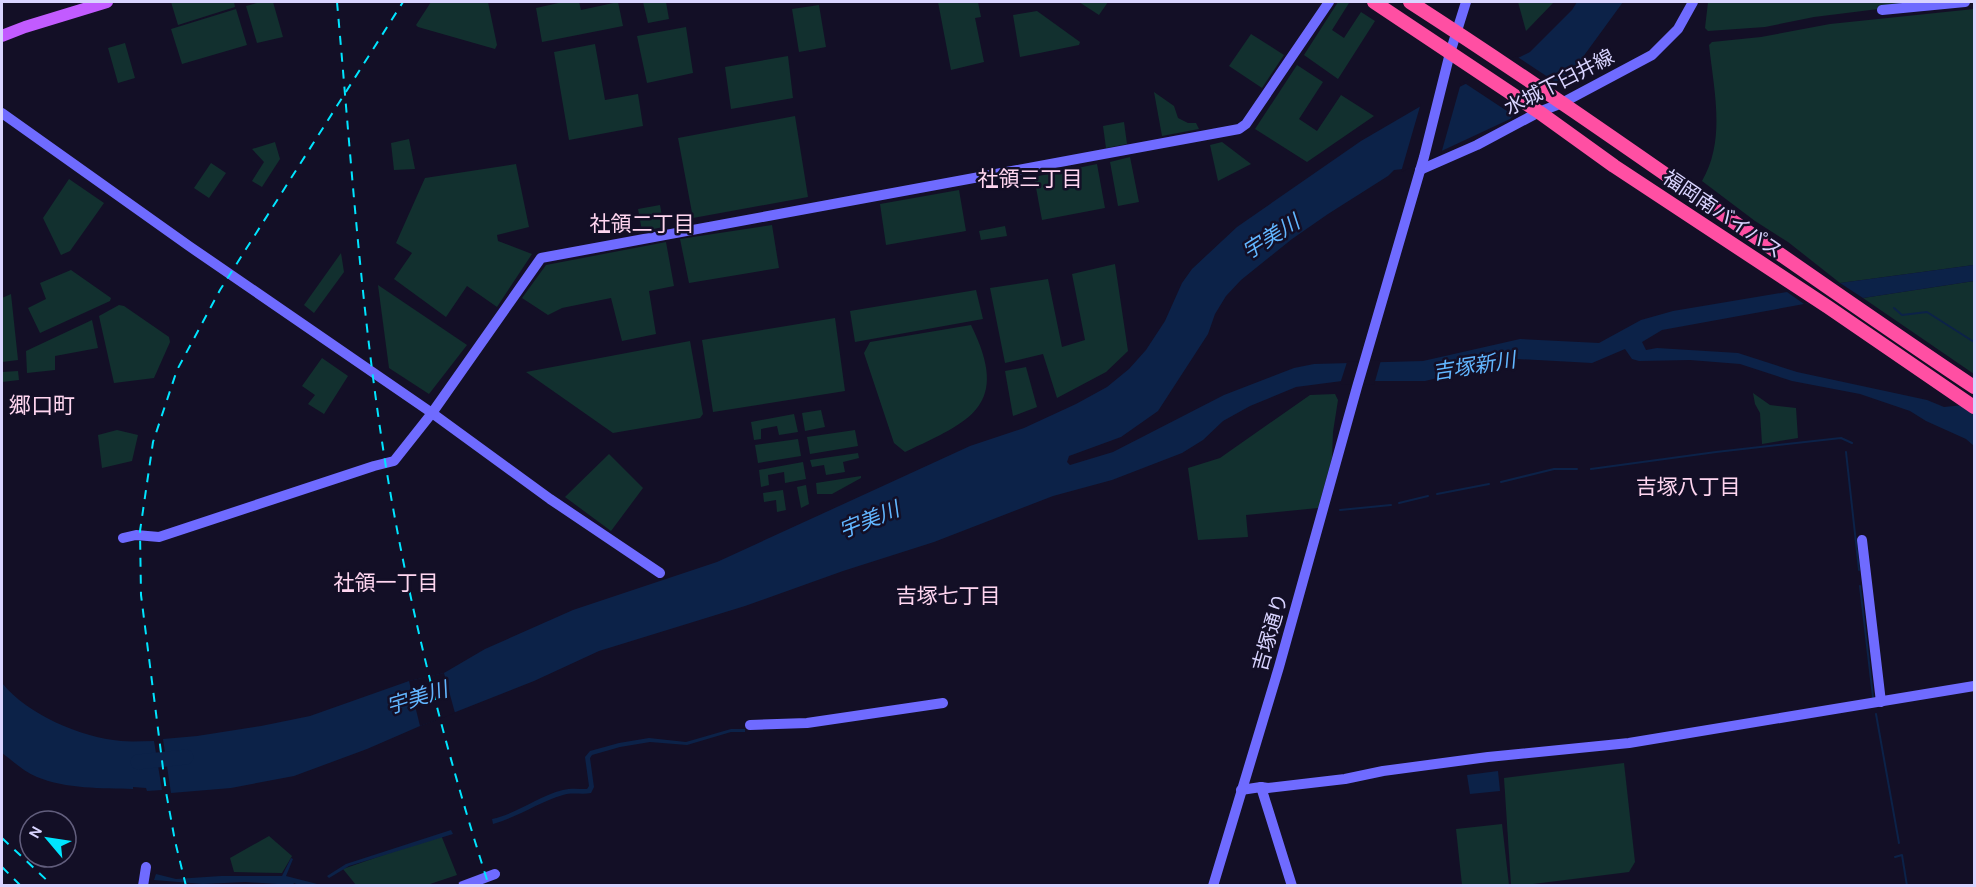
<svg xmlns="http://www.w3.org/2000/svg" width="1976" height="887" font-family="Karla,'Noto Sans JP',sans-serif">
  <rect width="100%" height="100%" fill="#130f26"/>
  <g fill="#12302f">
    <path d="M171 2H234L235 7 178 25Z"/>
    <path d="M260 2H273L283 37 257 43 246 6Z"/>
    <path d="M431 2H488L497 45 495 49 418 27 416 25Z"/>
    <path d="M563 2H579L581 10 618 2 623 26 542 42 536 8Z"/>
    <path d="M643 2H666L669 19 648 23Z"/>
    <path d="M938 2H978L981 17 975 18 984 62 951 70Z"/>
    <path d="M1079 2H1108L1099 15Z"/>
    <path d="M1338 2 1349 3 1332 30 1344 38 1361 12 1375 21 1338 79 1304 55Z"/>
    <path d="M1518 2H1554L1526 31Z"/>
    <path d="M1708 2H1935L1814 17 1765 27 1708 31 1705 28Z"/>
    <path d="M819 5 826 47 799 52 792 9Z"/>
    <path d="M236 9 247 45 182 64 171 29Z"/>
    <path d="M1974 9V265L1840 283 1788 242 1755 221 1702 181C1726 140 1714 91 1709 45L1712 42 1761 37 1830 24Z"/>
    <path d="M1037 11 1080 42 1079 45 1020 57 1013 15Z"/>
    <path d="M686 27 693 73 647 83 637 36Z"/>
    <path d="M1251 34 1284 55 1262 88 1229 66Z"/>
    <path d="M125 43 135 78 118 83 108 48Z"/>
    <path d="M595 44 605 100 638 94 643 126 569 140 554 52Z"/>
    <path d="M788 56 793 98 731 109 725 67Z"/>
    <path d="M1297 65 1323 82 1299 119 1317 131 1341 95 1374 116 1307 162 1255 129Z"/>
    <path d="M1154 92 1174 106 1178 118 1188 123H1196L1199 129 1162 136Z"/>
    <path d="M795 116 808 197 693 218 678 138Z"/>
    <path d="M1124 122 1127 144 1106 148 1103 126Z"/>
    <path d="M409 139 415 169 394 170 391 143Z"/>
    <path d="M275 142 280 159 262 187 252 181 264 162 252 149Z"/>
    <path d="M1222 142 1251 164 1218 181 1210 145Z"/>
    <path d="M1130 157 1139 202 1118 206 1110 162Z"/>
    <path d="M211 163 226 173 209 198 194 188Z"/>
    <path d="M516 164 529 227 497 235 498 241 532 254 497 307 467 286 446 317 394 279 412 253 396 243 425 178Z"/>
    <path d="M1097 164 1105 208 1042 220 1034 177Z"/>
    <path d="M69 179 104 203 70 251 61 255 43 218Z"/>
    <path d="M959 190 966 231 886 245 880 204Z"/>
    <path d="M660 205 664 227 642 231 638 209Z"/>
    <path d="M772 225 779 268 689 283 680 239Z"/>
    <path d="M1005 226 1007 236 981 240 979 231Z"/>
    <path d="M666 242 674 286 649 291 656 334 622 341 611 298 562 308 548 315 522 298 546 265Z"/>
    <path d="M341 253 344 272 314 313 304 305Z"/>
    <path d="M1115 264 1128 351 1106 372 1057 398 1043 354 1005 363 990 288 1048 279 1062 347 1085 340 1072 274Z"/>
    <path d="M71 270 111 298 110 301 40 333 28 308 46 299 40 283Z"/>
    <path d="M1974 281V374L1863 298Z"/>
    <path d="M378 285 467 345 429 394 389 368Z"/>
    <path d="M976 290 983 319 855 342 850 311Z"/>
    <path d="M11 294 18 360 2 362V298Z"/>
    <path d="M119 305 124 306 169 337 170 342 154 378 114 383 99 316Z"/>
    <path d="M835 318 845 391 713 412 702 340Z"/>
    <path d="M92 320 98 348 55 356V370L27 373 26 351Z"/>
    <path d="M971 325C1011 406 971 421 905 452L894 443 864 353 870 342Z"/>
    <path d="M690 341 703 414 700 418 613 433 526 372Z"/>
    <path d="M322 358 348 376 324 414 308 404 315 395 302 386Z"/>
    <path d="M1026 367 1037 407 1013 416 1005 371Z"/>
    <path d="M18 371 19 380 2 382V372Z"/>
    <path d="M1753 393 1770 405 1796 408 1798 438 1762 444 1760 413 1755 404Z"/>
    <path d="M1335 394 1338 400 1333 432 1332 458 1318 508 1246 515 1248 537 1198 540 1188 468 1220 458 1310 395Z"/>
    <path d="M821 410 825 427 805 431 802 413Z"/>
    <path d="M794 414 798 432 779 435 777 426 761 429V439L754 440 751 422Z"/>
    <path d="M117 430 138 435 132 461 102 468 98 435Z"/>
    <path d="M855 430 858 446 810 454 807 437Z"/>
    <path d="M798 439 801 456 758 463 755 445Z"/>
    <path d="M858 453 859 458 843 462 845 472 826 475 824 465 812 467 810 460Z"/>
    <path d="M609 454 643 488 611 531 565 497Z"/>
    <path d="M803 462 806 479 785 483 784 472 768 475 769 485 761 487 759 470Z"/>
    <path d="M861 476V478L832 494H817L816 483Z"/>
    <path d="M806 485 809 504 801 508 797 487Z"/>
    <path d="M783 490 786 510 777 512 776 500 764 502 763 493Z"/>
    <path d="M1624 763 1635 862 1629 872 1525 885H1511L1504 778Z"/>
    <path d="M1502 824 1509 885H1462L1456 829Z"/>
    <path d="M441 835 457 875 427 885H356L343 869Z"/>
    <path d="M269 836 292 856 282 873 234 872 230 858Z"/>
  </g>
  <g fill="#0c2248">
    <path d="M1577 2H1623L1572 72 1510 119 1403 169 1394 170 1388 176 1328 214 1292 239 1241 280 1226 296 1215 314 1208 334 1158 411 1121 437 1069 456 1067 462 1070 465 1113 452 1224 395 1294 368 1314 364 1423 361 1520 339 1599 343 1641 320 1673 311 1840 283 1974 265V281L1863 298 1804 304 1662 330 1642 342 1646 350 1657 348 1738 353 1797 372 1927 400 1944 407 1974 404V446L1966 439 1926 421 1910 411 1860 394 1792 381 1740 364 1690 360 1639 361 1632 359 1625 349 1592 363 1517 359 1425 381H1342L1296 387 1250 406 1223 421 1203 440 1182 453 1112 480 1053 496 934 542 843 571 745 606 599 651 534 681 420 726 367 749 294 776 231 788 171 793 163 739 197 736 261 726 310 716 409 681 444 673 485 649 573 610 717 562 970 446 1024 428 1076 404 1107 387 1129 369 1146 350 1165 321 1182 283 1192 269 1237 227 1361 141 1421 106 1530 52 1572 10Z"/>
    <path d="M2 683C28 715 80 737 121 741 132 742 143 741 154 741L162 790 147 791 146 788 133 787V789C102 788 66 789 37 777 24 772 13 761 2 753Z"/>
    <path d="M731 729H745V732H731L687 745 650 742 620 747 592 755 590 758 594 787 591 793C582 795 572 792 563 795 539 802 518 817 493 824L492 819C517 814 538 796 563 790 570 788 579 789 587 789L589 786 585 757 590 751 619 743 649 738 686 742Z"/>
    <path d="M1498 771 1500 791 1470 794 1467 775Z"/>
    <path d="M451 830 453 834 349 866 329 878 327 876 346 864Z"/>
    <path d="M291 858 293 859 286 876 321 885H299L294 883 293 885 245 882 203 884 154 880 156 874 176 879 221 876H282Z"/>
  </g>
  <g fill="#130f26">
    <path d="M1516 56 1560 85 1511 118 1513 115 1463 82Z"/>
    <path d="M1461 83 1441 154 1401 172 1421 103Z"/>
    <path d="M1840 283 1863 298 1804 304 1787 292Z"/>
    <path d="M1381 360 1374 385 1340 384 1347 362Z"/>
    <path d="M444 673 455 713 420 726 409 681Z"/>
  </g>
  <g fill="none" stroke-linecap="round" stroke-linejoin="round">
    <g stroke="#0c2248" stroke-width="2">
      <path d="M1894 308 1902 315 1927 312 1974 342"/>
      <path d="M1846 452 1859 570"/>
      <path d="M1591 469 1716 452 1841 438 1852 443"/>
      <path d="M1501 482 1554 469H1577"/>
      <path d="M1437 494 1489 484"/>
      <path d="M1399 503 1428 496"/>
      <path d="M1340 510 1391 505"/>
      <path d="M1860 586 1873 697"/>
      <path d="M1876 714 1899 843"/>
      <path d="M1895 857 1902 855 1907 886"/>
    </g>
    <path stroke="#0c2248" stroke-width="15" d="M138 762 186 757"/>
    <g stroke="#6f6bff" stroke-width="10">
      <path d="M1882 10 1965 2"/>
      <path d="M2 113 189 246 432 413 550 499 660 573"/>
      <path d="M1420 170 1477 145 1539 112 1562 103 1652 55 1678 29 1693 2"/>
      <path d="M123 538 136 535 159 537 374 466 394 461 432 413 541 258 1239 129 1246 124 1329 2"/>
      <path d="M1862 540 1881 702"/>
      <path d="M750 725 807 723 943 703"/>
      <path d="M1261 787 1268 788 1345 779 1383 771 1488 757 1629 743 1974 686"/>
      <path d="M1241 790 1261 787 1292 886"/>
      <path d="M143 886 146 867"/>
      <path d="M463 886 495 874"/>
      <path d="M1213 886 1279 667 1357 387 1424 157 1450 53 1466 2"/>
    </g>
    <path stroke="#c25bff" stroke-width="12" d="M2 36 25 27 107 2"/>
    <g stroke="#ff4fa3" stroke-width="14">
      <path d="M1374 2 1539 112 1614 166 1828 307 1974 407"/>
      <path d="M1410 2C1601 125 1785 261 1974 387"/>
    </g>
    <g stroke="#00e5ff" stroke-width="2" stroke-dasharray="9 8" stroke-linecap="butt">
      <path d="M337 2C351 157 361 313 386 467 409 608 445 749 489 886"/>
      <path d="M2 838 53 886"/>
      <path d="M2 867 21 886"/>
      <path d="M186 886 175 841 166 792 141 595 140 531 153 442 177 370 220 290 403 2"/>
    </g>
  </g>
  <g text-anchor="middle" stroke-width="5" stroke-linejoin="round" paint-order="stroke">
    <g font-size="20" fill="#d9d4ff" stroke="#130f26">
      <text transform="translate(1559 82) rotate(-27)" y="7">水城下臼井線</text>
      <text transform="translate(1723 214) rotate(34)" y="7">福岡南バイパス</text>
      <text transform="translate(1270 632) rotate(-74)" y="7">吉塚通り</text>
    </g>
    <g font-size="21" fill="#ffd6f0" stroke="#130f26">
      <text x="1030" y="186">社領三丁目</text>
      <text x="642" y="231">社領二丁目</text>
      <text x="1688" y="494">吉塚八丁目</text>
      <text x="386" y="590">社領一丁目</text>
      <text x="948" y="603">吉塚七丁目</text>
    </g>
    <g font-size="21" font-style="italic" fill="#62b6ff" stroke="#130f26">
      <text transform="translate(1271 237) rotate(-32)" y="7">宇美川</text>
      <text transform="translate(1474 366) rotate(-9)" y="7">吉塚新川</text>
      <text transform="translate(869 520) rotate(-22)" y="7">宇美川</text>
      <text transform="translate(417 698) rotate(-17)" y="7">宇美川</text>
    </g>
    <g font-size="22" fill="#ffd6f0" stroke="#130f26">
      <text x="42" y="413">郷口町</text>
    </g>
  </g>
  <rect width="1976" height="887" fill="none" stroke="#d9d4ff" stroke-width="6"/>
  <g transform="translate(48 839) rotate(299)"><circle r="28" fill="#130f26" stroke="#625e7d" stroke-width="1.5"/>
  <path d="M0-4.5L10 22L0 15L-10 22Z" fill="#00e5ff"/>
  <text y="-9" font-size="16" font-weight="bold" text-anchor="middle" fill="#d9d4ff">N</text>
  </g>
</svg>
